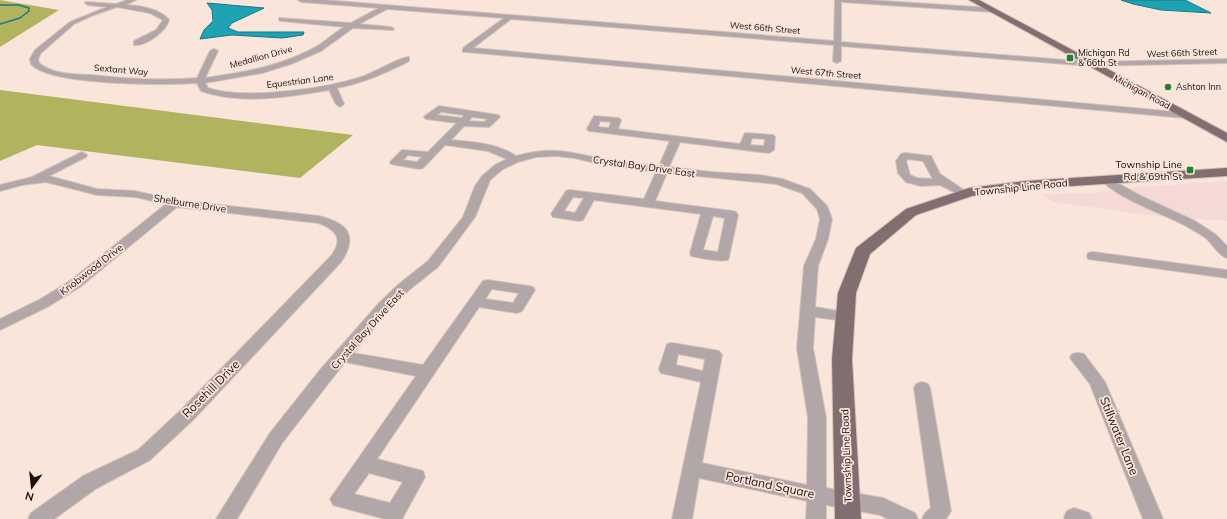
<svg xmlns="http://www.w3.org/2000/svg" width="1227" height="519" font-family="Mulish,sans-serif">
  <rect width="100%" height="100%" fill="#fae5da"/>
  <path fill="#f4d9d6" d="M1227 181V221L1141 214 1054 202 1040 194 1094 193 1138 187Z"/>
  <g fill="#b1b35f">
    <path d="M0 0 59 10 0 47Z"/>
    <path d="M0 90 353 135 300 178 37 145 0 161Z"/>
  </g>
  <g fill="#1ea3b4" stroke="#1c7782">
    <path d="M1121 0H1185L1211 13 1161 10 1133 4Z"/>
    <path d="M207 3 264 8 232 23 228 28 238 32H304L303 35 282 38 232 35 200 39 204 30 213 21 212 10Z"/>
  </g>
  <g fill="none" stroke-linecap="round" stroke-linejoin="round">
    <path stroke="#1c7782" stroke-width="1.5" d="M0 5H18L29 8V11L20 18 0 24"/>
    <defs>
      <g id="minor">
        <path d="M127 0H136L126 5C141 6 159 8 169 20 166 31 147 46 134 45V41L156 30 163 20 150 13 117 7 91 16 74 24 41 53 38 59 39 63C54 75 74 74 92 75 127 79 161 81 197 78L210 51 214 49 218 51 205 78C242 73 281 66 314 48 325 42 334 33 344 27L281 21 279 20V18L351 23 379 8 301 2 298 0H324L834 41 835 0H868L992 8 995 10 992 12 841 2V42L1090 62 1227 59V63L1090 66 841 46V61L837 63 833 61 834 45 511 19 473 48 1188 113 1190 115 1188 117 1185 118 466 52H463V48L504 18 387 9 359 24 391 27 394 29 393 30 353 28 321 51 291 64 262 73 205 83 208 88C243 100 325 89 361 77 371 74 402 56 409 57V61C386 73 363 83 337 88L344 104 340 107 336 104 329 90C288 97 241 105 201 91L197 83C166 85 50 86 31 64L30 59 35 50 70 22 107 7 88 5 85 3 86 2 116 4Z"/>
        <path d="M439 106 498 115 500 117 489 127 464 126 451 140C473 142 497 143 516 156 553 146 568 152 604 159 622 162 641 163 659 166L670 141 589 131 587 129 594 116 619 118 621 120 618 129 740 144 745 133 773 135 775 137 774 150 769 153 680 142 669 167 711 172 760 175 782 179 810 189 827 206 832 219 828 239 818 266 815 307 850 313 852 316 850 319 845 321 815 317 813 348 826 418V488L883 498 915 513 918 519H888L880 515 826 505V519H806L807 501 699 478 692 519H672L701 382 661 373 659 369 667 344 672 343 714 350 719 351 722 355 702 463 807 485 808 418 797 348 804 266 816 239 820 219 817 209 802 193 776 184 667 173 655 201 732 211 736 212 738 215 729 257 728 260C717 262 702 258 691 256L690 253 701 214 594 200 583 220 579 221 553 217 551 214 566 191 570 190 644 199 656 172 604 165 574 158 556 156 536 157 518 162 503 169 490 180 475 217 438 267 409 290 390 308 353 353 423 365 483 281 488 280 528 286 533 287 535 290 522 311 517 313 479 307 377 459 423 471 425 477 402 519H385L340 507 333 505 330 499 416 376 345 362 282 443 237 519H216L270 433 320 370 380 302 399 284 428 261 463 217 475 186 482 176 495 165 507 159 488 151 445 145 423 168 419 169 391 164 390 162 402 150 428 152 457 123 426 119 424 117 426 115ZM441 112 464 115 462 118 437 115ZM472 117 488 119 484 122 469 121ZM600 121 611 122 609 128 598 127ZM752 138 765 139 764 146 750 145ZM408 155 422 157 417 162 403 160ZM573 197 584 198 575 213 564 211ZM713 216 725 218 718 252 703 250ZM492 289 519 293 513 303 485 299ZM678 354 705 359 703 371 676 365ZM369 473 403 482 390 503 354 494Z"/>
        <path d="M82 152 87 155 86 157 49 176 97 189 135 191 175 200 319 216C347 223 359 235 341 262L194 419 150 460 97 488 54 519H28L31 513 83 476 138 450 182 409 331 256C344 239 336 229 318 223L177 207 80 287 49 306 0 330V319L39 300 70 281 166 204 135 197 97 195 46 182 22 185 0 191V185L32 177Z"/>
        <path d="M905 153 931 156 940 174 970 194 968 196 964 197 940 185 921 186 906 182 898 173 896 161 901 154ZM908 159 923 161 933 179 917 178 910 175 906 161Z"/>
        <path d="M1107 177 1141 196 1195 221 1215 234 1227 246V258C1219 256 1213 245 1207 239 1201 234 1193 230 1186 226 1166 215 1114 197 1102 180Z"/>
        <path d="M1093 252 1227 270V278L1088 259 1087 256 1088 253Z"/>
        <path d="M1078 353 1084 354 1105 382 1163 519H1143L1090 384 1070 358 1072 354Z"/>
        <path d="M922 382 928 384 930 388 951 511 946 519H922L925 513 931 508 914 388 916 384Z"/>
        <path d="M1074 508 1089 513 1092 519H1065L1064 517 1067 511Z"/>
      </g>
      <g id="major">
        <path d="M969 0H979L1227 133V142Z"/>
        <path d="M1227 168V176L1025 189 972 196 916 215 870 254 856 293 852 359 861 519H835L832 359 838 293 856 248 906 209 969 188 1025 181Z"/>
      </g>
    </defs>
    <use href="#minor" stroke="#d6c3b9" stroke-width="2"/>
    <use href="#major" stroke="#d6c3b9" stroke-width="2"/>
    <use href="#minor" fill="#b1a6a8" fill-rule="evenodd"/>
    <use href="#major" fill="#806e71" fill-rule="evenodd"/>
  </g>
  <g fill="#267f2e" stroke="#fae5da" stroke-width="1.5">
    <rect x="1066" y="54" width="8" height="8" rx="2"/>
    <circle cx="1168" cy="87" r="4"/>
    <rect x="1186" y="166" width="8" height="8" rx="2"/>
  </g>
  <g text-anchor="middle" stroke-width="3.5" stroke-linejoin="round" paint-order="stroke">
    <g font-size="9" fill="#160f0c" stroke="#fae5da">
      <text transform="translate(765 28) rotate(5)" y="3">West 66th Street</text>
      <text transform="translate(1182 53) rotate(-2)" y="3">West 66th Street</text>
      <text transform="translate(261 57) rotate(-15)" y="3">Medallion Drive</text>
      <text transform="translate(121 70) rotate(5)" y="3">Sextant Way</text>
      <text transform="translate(826 73) rotate(5)" y="3">West 67th Street</text>
      <text transform="translate(300 81) rotate(-7)" y="3">Equestrian Lane</text>
      <text transform="translate(1142 92) rotate(28)" y="3">Michigan Road</text>
    </g>
    <g font-size="9" fill="#160f0c" stroke="#fae5da" text-anchor="start">
      <text x="1078" y="56">Michigan Rd<tspan x="1078" dy="10">&amp; 66th St</tspan></text>
      <text x="1176" y="90">Ashton Inn</text>
    </g>
    <g font-size="10" fill="#160f0c" stroke="#fae5da" text-anchor="end">
      <text x="1182" y="168">Township Line<tspan x="1182" dy="12">Rd &amp; 69th St</tspan></text>
    </g>
    <g font-size="10" fill="#160f0c" stroke="#fae5da">
      <text transform="translate(644 166) rotate(8)" y="4">Crystal Bay Drive East</text>
      <text transform="translate(1021 187) rotate(-6)" y="4">Township Line Road</text>
      <text transform="translate(190 203) rotate(9)" y="4">Shelburne Drive</text>
      <text transform="translate(91 269) rotate(-38)" y="4">Knobwood Drive</text>
      <text transform="translate(367 329) rotate(-48)" y="4">Crystal Bay Drive East</text>
      <text transform="translate(846 456) rotate(-92)" y="4">Township Line Road</text>
    </g>
    <g font-size="12" fill="#160f0c" stroke="#fae5da">
      <text transform="translate(211 389) rotate(-45)" y="4">Rosehill Drive</text>
      <text transform="translate(1119 436) rotate(68)" y="4">Stillwater Lane</text>
      <text transform="translate(770 485) rotate(12)" y="4">Portland Square</text>
    </g>
  </g>
  <g transform="translate(32 487) rotate(195)" stroke="#fae5da" stroke-width="3" paint-order="stroke">
  <path d="M0-3L7 15L0 10L-7 15Z" fill="#160f0c"/>
  <text y="-6" font-size="11" font-weight="bold" text-anchor="middle" fill="#160f0c">N</text>
  </g>
</svg>
